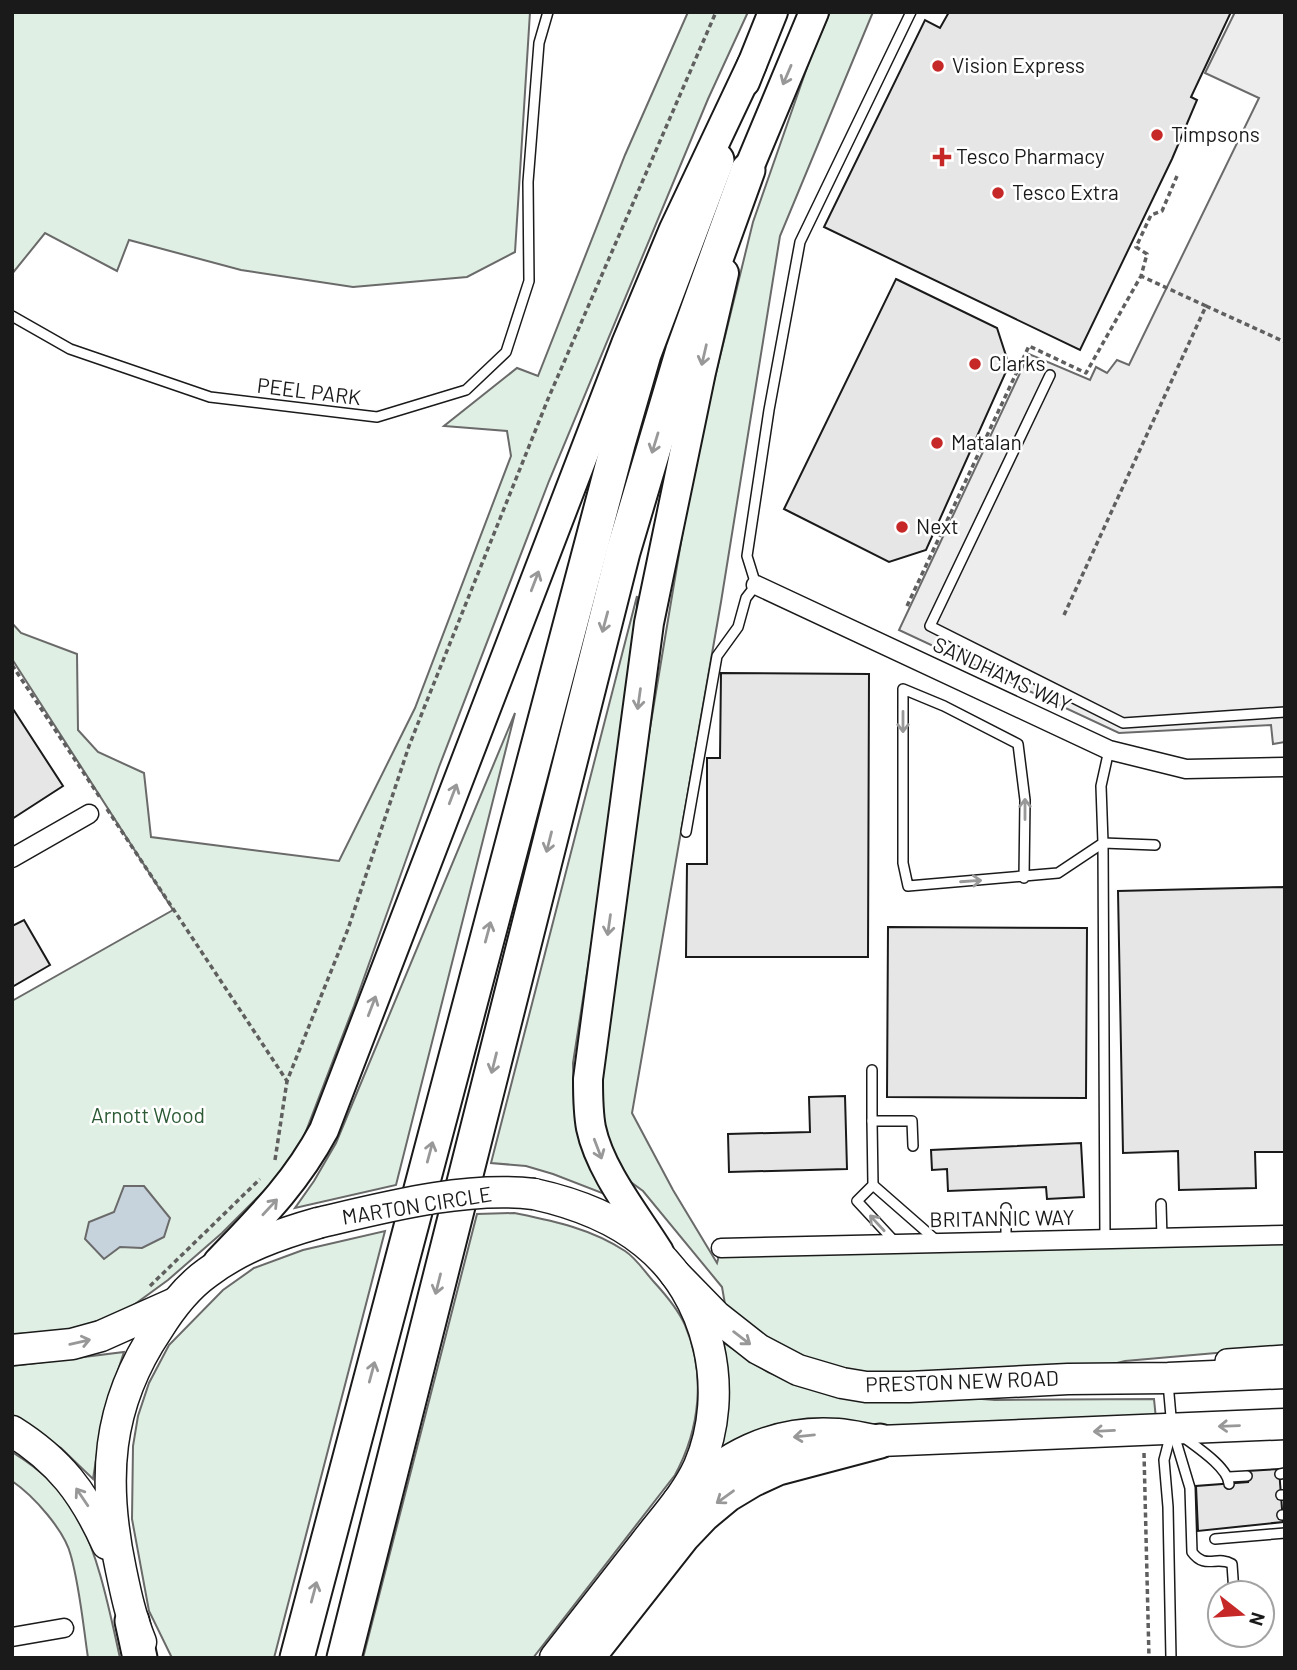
<svg xmlns="http://www.w3.org/2000/svg" width="1297" height="1670" font-family="Barlow,sans-serif">
  <rect width="100%" height="100%" fill="#fff"/>
  <g fill="#e0efe3" stroke="#6a6a6a" stroke-width="2">
    <path d="M12 12H530L515 252 467 277 353 287 241 270 129 240 117 271 45 233 12 274Z"/>
    <path d="M688 12H748L708 99 549 481 439 767 354 1006 303 1139 277 1178 222 1233 168 1280 124 1312 65 1332 12 1334V1001L173 910 12 659V623L21 633 77 654 78 730 98 752 144 773 151 837 339 861 415 708 511 456 507 431 444 426 517 368 538 376 625 155Z"/>
    <path d="M830 12H873L780 236 721 602 632 1113 673 1190 717 1263 721 1248 1285 1236V1351L1216 1353 1125 1361 1088 1370 971 1383 798 1370 726 1310 722 1287 643 1191 628 1180 609 1150 598 1100 629 870 650 728 687 506 705 418 753 222 811 56Z"/>
    <path d="M637 596V618L603 870 573 1063 574 1107 579 1139 607 1195 553 1174 526 1166 491 1163Z"/>
    <path d="M515 713 396 1185 295 1208 314 1181 336 1143Z"/>
    <path d="M514 1213C553 1221 590 1228 625 1251 636 1258 645 1272 654 1282 665 1294 678 1309 685 1325 706 1374 700 1429 675 1475L533 1658H363L477 1214Z"/>
    <path d="M385 1231 274 1658H172L149 1611 132 1519 133 1446 138 1416 149 1383 169 1345 223 1290 254 1268 303 1250Z"/>
    <path d="M724 1343 768 1372 800 1385 995 1400 1154 1399 1156 1419 979 1425 890 1426 851 1423 721 1450 728 1405Z"/>
    <path d="M124 1352 103 1416 93 1479 61 1448 12 1416V1366Z"/>
    <path d="M12 1452C36 1467 61 1487 75 1512 98 1551 110 1613 120 1658H88C83 1624 80 1589 71 1556 65 1531 34 1496 12 1481Z"/>
  </g>
  <path fill="#ededed" stroke="#6a6a6a" stroke-width="2" d="M1235 12H1285V742L1273 744 1271 725 1119 733 899 630 1029 354 1090 380 1096 367 1107 373 1117 360 1129 365 1259 98 1205 73Z"/>
  <path fill="#c6d2dc" stroke="#6a6a6a" stroke-width="2" d="M124 1186H144L170 1218 164 1237 142 1248 120 1247 104 1259 85 1239 89 1222 114 1212Z"/>
  <g fill="#e6e6e6" stroke="#1a1a1a" stroke-width="2">
    <path d="M949 12H1231L1191 97 1197 100 1172 159 1080 350 824 227 925 20 940 28Z"/>
    <path d="M896 279 997 328 1009 365 926 550 889 562 784 509Z"/>
    <path d="M721 673 869 674 868 957H686L687 864H707V758H720Z"/>
    <path d="M13 709 63 786 12 819V710Z"/>
    <path d="M1285 887V1152H1255L1256 1188 1179 1190 1178 1151 1123 1153 1118 891Z"/>
    <path d="M24 920 50 965 12 987V926Z"/>
    <path d="M888 927 1087 928 1086 1098 887 1097Z"/>
    <path d="M845 1096 847 1169 729 1172 728 1134 810 1132 809 1097Z"/>
    <path d="M1081 1143 1084 1197 1047 1199 1046 1187 948 1191 947 1169 932 1170 931 1150Z"/>
    <path d="M1279 1469 1283 1522 1198 1531 1196 1486 1248 1482 1247 1471Z"/>
  </g>
  <g fill="none" stroke-linecap="round" stroke-linejoin="round">
    <defs>
      <g id="service">
        <path d="M12 316 70 349 210 397 377 417 466 390 506 352 529 281 528 182 539 43 548 12"/>
        <path d="M1050 375 930 626 1123 723 1285 712"/>
        <path d="M686 832 717 656 738 627 746 598 756 585 747 556 769 410 800 242 911 12"/>
        <path d="M1024 878 1025 800 1018 744 944 706 903 689V863L908 886 1058 873 1103 843 1101 786 1109 750"/>
        <path d="M872 1121V1070"/>
        <path d="M873 1185 937 1241"/>
        <path d="M1161 1204 1162 1238"/>
        <path d="M1006 1208V1241"/>
        <path d="M1105 1240 1103 843 1155 845"/>
        <path d="M896 1243 857 1201 873 1185 872 1121H912L913 1146"/>
        <path d="M1168 1383 1172 1428 1190 1488 1192 1552C1205 1570 1217 1555 1232 1564L1234 1593"/>
        <path d="M1171 1433 1164 1460 1168 1507 1171 1658"/>
        <path d="M1182 1436C1195 1446 1228 1467 1229 1484"/>
        <path d="M1280 1474 1285 1473"/>
        <path d="M1229 1477 1247 1476"/>
        <path d="M1281 1495H1285"/>
        <path d="M1282 1515H1285"/>
        <path d="M1215 1539 1285 1533"/>
        <path d="M1236 1635V1637"/>
      </g>
      <g id="minor">
        <path d="M756 585 1109 750 1186 769 1285 767"/>
        <path d="M12 858 89 814"/>
        <path d="M721 1248 1285 1235"/>
        <path d="M12 1637 64 1628"/>
      </g>
      <path id="tertiary" d="M1227 1361 1285 1357"/>
      <g id="primary">
        <path d="M745 82 773 12"/>
        <path d="M743 189 748 170 814 12"/>
        <path d="M659 1252C636 1215 600 1171 591 1128 588 1112 588 1096 588 1079L649 623 701 372 724 273"/>
        <path d="M218 1262C260 1218 295 1184 324 1130L626 344 674 229 752 64"/>
      </g>
      <g id="trunk">
        <path d="M534 1194C575 1203 613 1217 645 1243 710 1295 731 1391 699 1466 686 1495 663 1519 644 1544 614 1582 585 1620 555 1658"/>
        <path d="M675 1274 716 1316 758 1349 798 1370 842 1383 866 1387H909L1068 1379 1168 1378 1285 1373"/>
        <path d="M12 1350 72 1344 101 1336 175 1303"/>
        <path d="M12 1431C60 1461 84 1493 107 1544"/>
        <path d="M678 1501C723 1457 773 1429 838 1434 852 1435 866 1439 880 1441L1285 1424"/>
        <path d="M141 1642C131 1618 126 1594 121 1570 102 1481 106 1406 158 1329 171 1308 186 1288 207 1273 240 1248 279 1234 318 1223"/>
      </g>
      <g id="motorway">
        <path d="M132 1621 140 1658"/>
        <path d="M297 1658 618 444 644 354 717 160"/>
        <path d="M344 1658 623 552 683 350 748 170"/>
        <path d="M587 1658 683 1536 703 1515 727 1495 752 1480 778 1468 880 1441"/>
      </g>
    </defs>
    <use href="#service" stroke="#1a1a1a" stroke-width="12"/>
    <use href="#minor" stroke="#1a1a1a" stroke-width="21"/>
    <use href="#tertiary" stroke="#1a1a1a" stroke-width="26"/>
    <use href="#primary" stroke="#1a1a1a" stroke-width="32"/>
    <use href="#trunk" stroke="#1a1a1a" stroke-width="33"/>
    <use href="#motorway" stroke="#1a1a1a" stroke-width="37"/>
    <g stroke="#5f5f5f" stroke-width="3.5" stroke-dasharray="5 3.5" stroke-linecap="butt">
      <path d="M1206 306 1285 342"/>
      <path d="M907 606 1029 346 1086 373 1141 276 1147 254 1136 247 1151 215 1162 211 1177 176"/>
      <path d="M1064 615 1206 306 1141 276"/>
      <path d="M12 665 101 799"/>
      <path d="M107 809 287 1081 348 929 409 746 424 708 548 399 716 12"/>
      <path d="M275 1160 287 1081"/>
      <path d="M150 1286 260 1179"/>
      <path d="M1144 1453 1149 1658"/>
    </g>
    <use href="#service" stroke="#fff" stroke-width="9"/>
    <use href="#minor" stroke="#fff" stroke-width="18"/>
    <use href="#tertiary" stroke="#fff" stroke-width="23"/>
    <use href="#primary" stroke="#fff" stroke-width="28"/>
    <use href="#trunk" stroke="#fff" stroke-width="30"/>
    <use href="#motorway" stroke="#fff" stroke-width="33"/>
    <defs>
      <path id="trunk-bridge" d="M318 1223C386 1207 465 1186 534 1194"/>
    </defs>
    <use href="#trunk-bridge" stroke="#1a1a1a" stroke-width="33" stroke-linecap="butt"/>
    <use href="#trunk-bridge" stroke="#fff" stroke-width="30"/>
  </g>
  <defs><path id="oneway-shaft" d="M-6 0H5M1.5-3L5.5 0L1.5 3" fill="none" stroke-width="1.6" stroke-linecap="round" stroke-linejoin="round" transform="scale(1.75)"/></defs>
  <g stroke="#989898">
    <use href="#oneway-shaft" transform="translate(787 75) rotate(113)"/>
    <use href="#oneway-shaft" transform="translate(704 355) rotate(103)"/>
    <use href="#oneway-shaft" transform="translate(655 443) rotate(107)"/>
    <use href="#oneway-shaft" transform="translate(535 581) rotate(-69)"/>
    <use href="#oneway-shaft" transform="translate(605 622) rotate(105)"/>
    <use href="#oneway-shaft" transform="translate(639 699) rotate(98)"/>
    <use href="#oneway-shaft" transform="translate(903 722) rotate(90)"/>
    <use href="#oneway-shaft" transform="translate(453 794) rotate(-69)"/>
    <use href="#oneway-shaft" transform="translate(1025 809) rotate(-90)"/>
    <use href="#oneway-shaft" transform="translate(549 842) rotate(104)"/>
    <use href="#oneway-shaft" transform="translate(971 881) rotate(-4)"/>
    <use href="#oneway-shaft" transform="translate(609 925) rotate(98)"/>
    <use href="#oneway-shaft" transform="translate(488 932) rotate(-75)"/>
    <use href="#oneway-shaft" transform="translate(372 1006) rotate(-69)"/>
    <use href="#oneway-shaft" transform="translate(494 1063) rotate(104)"/>
    <use href="#oneway-shaft" transform="translate(598 1149) rotate(69)"/>
    <use href="#oneway-shaft" transform="translate(430 1152) rotate(-75)"/>
    <use href="#oneway-shaft" transform="translate(270 1207) rotate(-47)"/>
    <use href="#oneway-shaft" transform="translate(877 1223) rotate(-133)"/>
    <use href="#oneway-shaft" transform="translate(438 1284) rotate(104)"/>
    <use href="#oneway-shaft" transform="translate(742 1338) rotate(37)"/>
    <use href="#oneway-shaft" transform="translate(80 1342) rotate(-13)"/>
    <use href="#oneway-shaft" transform="translate(372 1372) rotate(-75)"/>
    <use href="#oneway-shaft" transform="translate(1229 1426) rotate(178)"/>
    <use href="#oneway-shaft" transform="translate(1104 1431) rotate(177)"/>
    <use href="#oneway-shaft" transform="translate(804 1436) rotate(174)"/>
    <use href="#oneway-shaft" transform="translate(82 1497) rotate(-124)"/>
    <use href="#oneway-shaft" transform="translate(725 1497) rotate(144)"/>
    <use href="#oneway-shaft" transform="translate(314 1592) rotate(-75)"/>
  </g>
  <g fill="#c62828" stroke="#fff" stroke-width="2.5">
    <circle cx="938" cy="66" r="7"/>
    <circle cx="1157" cy="135" r="7"/>
    <path d="M938.5 146.5h7v7h7v7h-7v7h-7v-7h-7v-7h7z"/>
    <circle cx="998" cy="193" r="7"/>
    <circle cx="975" cy="364" r="7"/>
    <circle cx="937" cy="443" r="7"/>
    <circle cx="902" cy="527" r="7"/>
  </g>
  <g text-anchor="middle" stroke-width="5" stroke-linejoin="round" paint-order="stroke">
    <g font-size="21" fill="#1a1a1a" stroke="#fff" text-anchor="start">
      <text x="952" y="73">Vision Express</text>
      <text x="1171" y="142">Timpsons</text>
      <text x="956" y="164">Tesco Pharmacy</text>
      <text x="1012" y="200">Tesco Extra</text>
      <text x="989" y="371">Clarks</text>
      <text x="951" y="450">Matalan</text>
      <text x="916" y="534">Next</text>
    </g>
    <g font-size="21" fill="#1a1a1a" stroke="#fff">
      <text transform="translate(309 392) rotate(7)" y="7">PEEL PARK</text>
      <text transform="translate(1002 675) rotate(25)" y="7">SANDHAMS WAY</text>
      <text transform="translate(417 1206) rotate(-9)" y="7">MARTON CIRCLE</text>
      <text transform="translate(1002 1219) rotate(-1)" y="7">BRITANNIC WAY</text>
      <text transform="translate(962 1382) rotate(-2)" y="7">PRESTON NEW ROAD</text>
    </g>
    <g font-size="21" fill="#2b5a34" stroke="#fff">
      <text x="148" y="1123">Arnott Wood</text>
    </g>
  </g>
  <rect width="1297" height="1670" fill="none" stroke="#1a1a1a" stroke-width="28"/>
  <g transform="translate(1241 1614) rotate(107)"><circle r="33" fill="#ffffff" stroke="#a3a3a3" stroke-width="2"/>
  <path d="M0-5L12 26L0 18L-12 26Z" fill="#c62828"/>
  <text y="-10" font-size="19" font-weight="bold" text-anchor="middle" fill="#1a1a1a">N</text>
  </g>
</svg>
